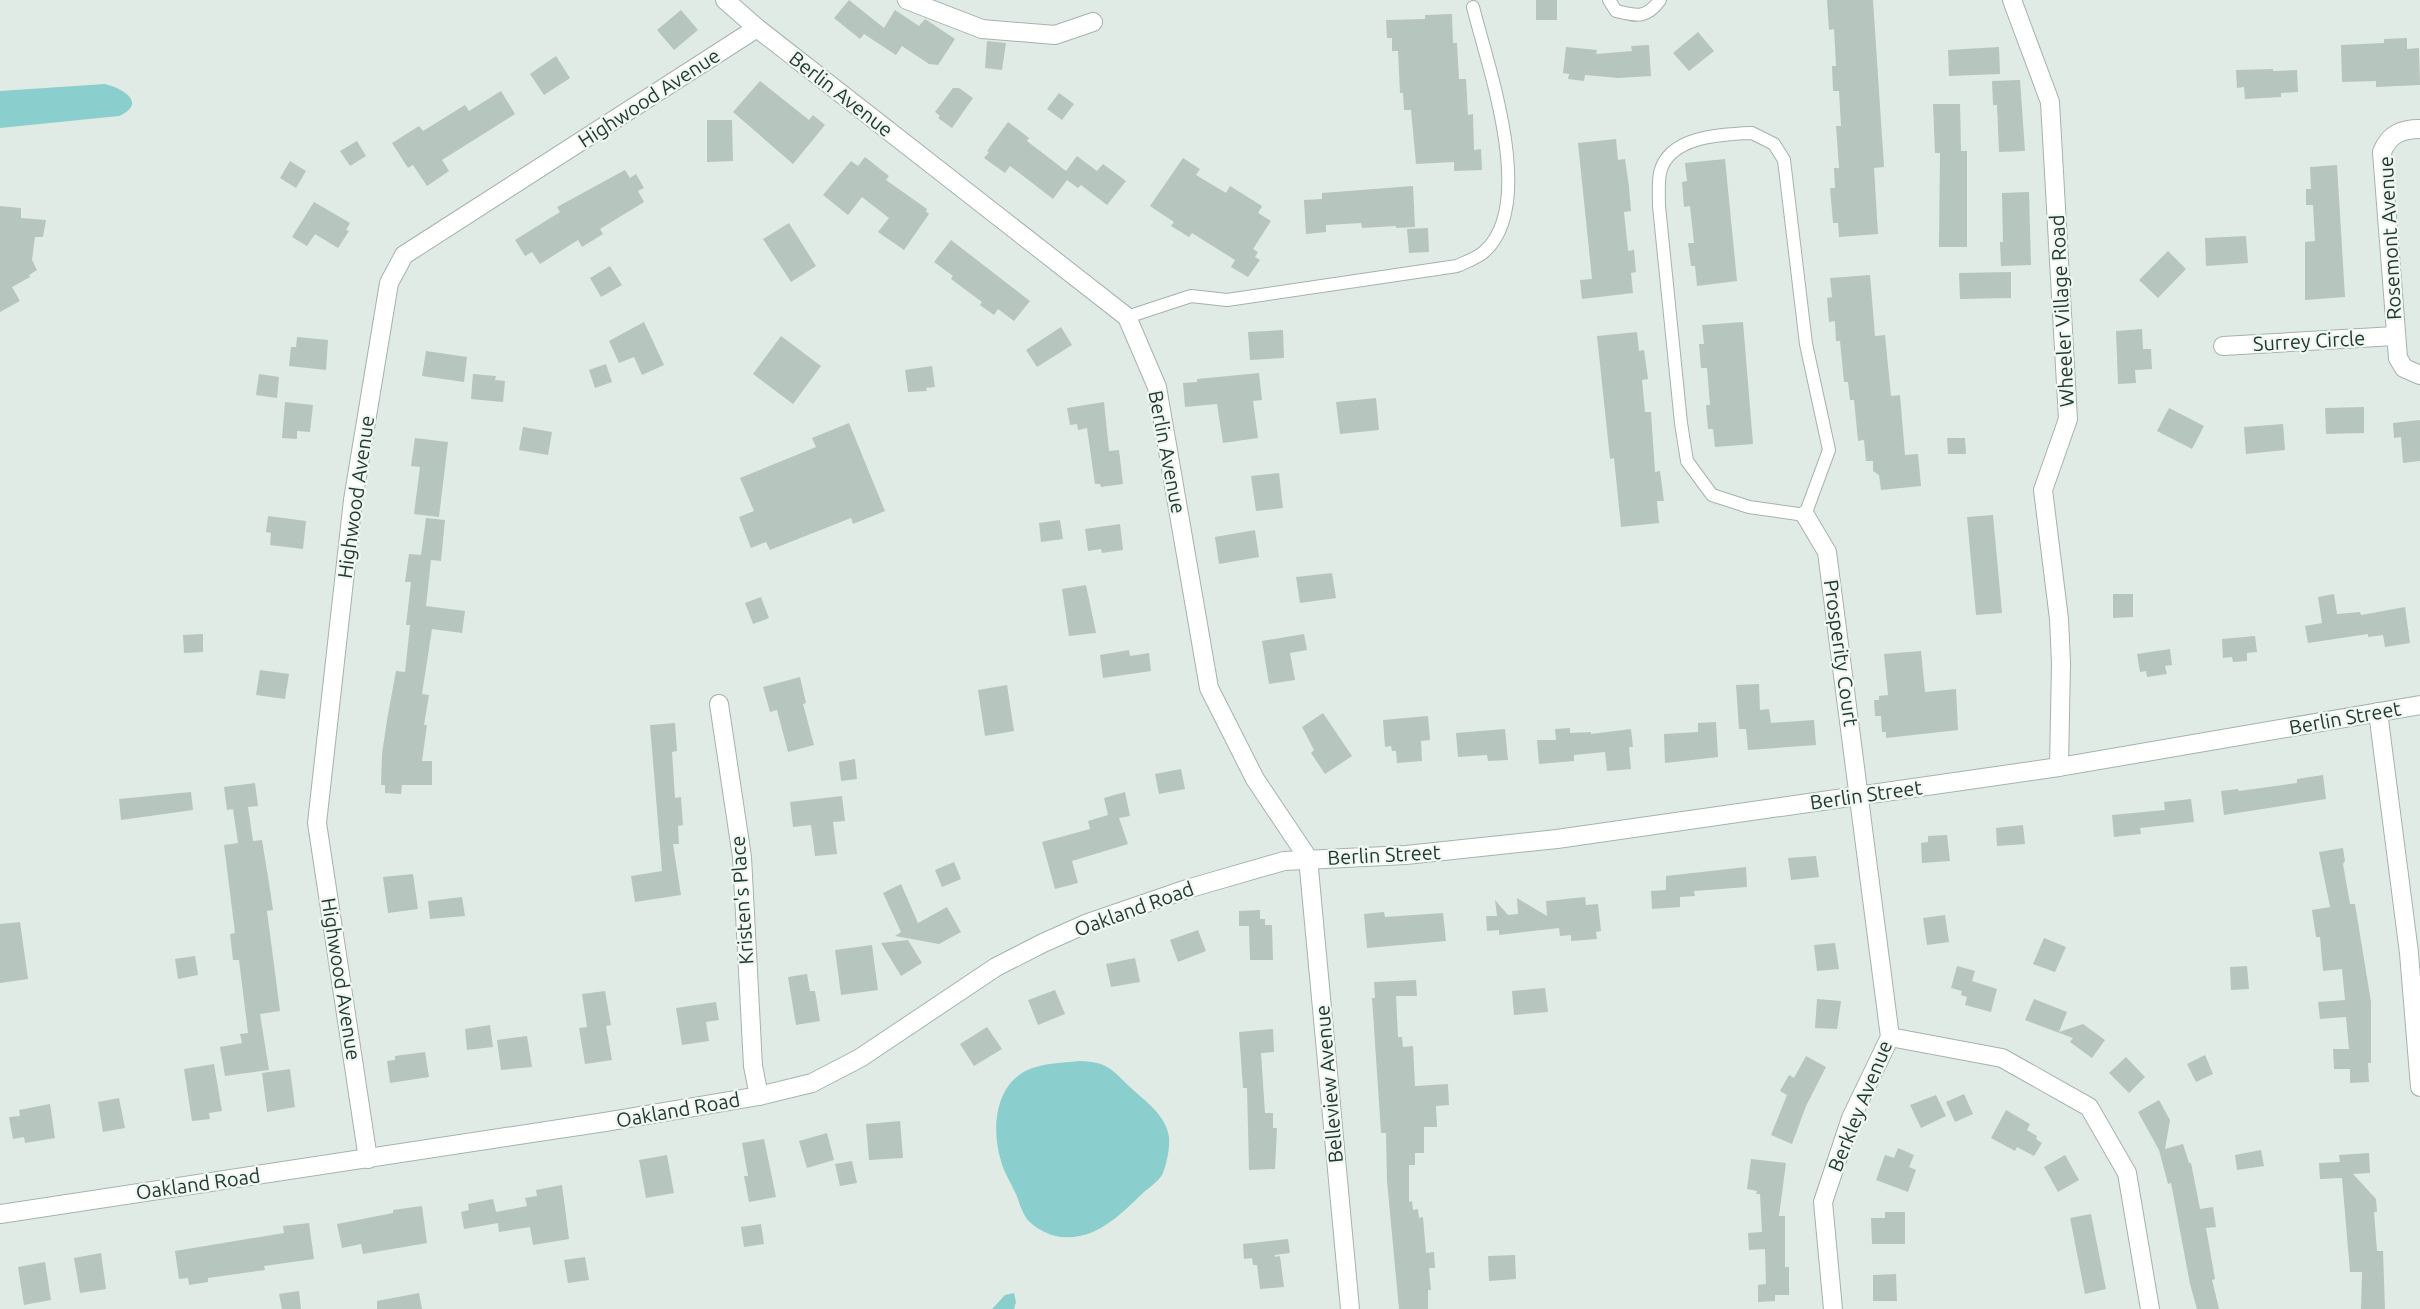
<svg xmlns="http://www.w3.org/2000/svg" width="2420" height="1309" font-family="Ubuntu,sans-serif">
  <rect width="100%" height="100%" fill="#e1ebe5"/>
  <g fill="#8acece">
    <path d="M105 84C122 88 148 103 119 116L0 128V91Z"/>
    <path d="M1080 1061C1108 1062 1111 1069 1130 1087 1145 1101 1166 1115 1169 1137 1170 1147 1167 1163 1163 1173 1160 1180 1150 1187 1144 1192 1122 1213 1097 1240 1063 1237 1052 1237 1034 1228 1027 1219 1022 1212 1019 1202 1016 1194 1011 1183 1004 1172 1001 1161 992 1132 994 1091 1022 1073 1038 1063 1062 1063 1080 1061Z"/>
    <path d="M1014 1293 1016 1302 1014 1309H992L1005 1295Z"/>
  </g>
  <g fill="#b6c5bd">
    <path d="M849 0 884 28 895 10 919 26 925 19 955 39 938 65 929 64 902 46 896 55 864 34 860 39 834 18Z"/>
    <rect x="1536" y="0" width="21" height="20"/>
    <path d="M1827 0H1873L1884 167 1874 168 1878 234 1839 237 1838 223H1833L1830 188H1835L1834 168H1839L1836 126H1841L1839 91H1833L1832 66H1836L1834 29 1829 30Z"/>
    <path d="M681 10 698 30 674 50 657 30Z"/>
    <path d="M1452 14 1453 43H1457L1459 79H1466L1468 115 1473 114 1474 150 1481 149 1482 170 1454 171V162L1416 164 1411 110H1404L1403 93H1400L1398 51H1392V38H1387L1386 20 1425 19V15Z"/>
    <path d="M1698 32 1714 51 1689 71 1673 53Z"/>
    <path d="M2407 38V49L2419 48 2420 85 2376 87V81L2342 82 2341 45 2384 43V39Z"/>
    <path d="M987 41 1006 43 1002 70 985 68Z"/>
    <path d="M1649 45 1651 76 1618 78 1585 75 1584 81 1568 79 1569 74 1563 73 1566 47 1597 50 1596 54 1632 51 1631 46Z"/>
    <path d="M1999 47 2000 74 1949 76 1948 50Z"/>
    <path d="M556 56 570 78 544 95 530 74Z"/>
    <path d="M2273 69V71L2297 70 2298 92 2281 93V97L2245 99 2244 87 2237 88 2236 70Z"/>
    <path d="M2020 80 2025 151 1999 152 1997 105H1993L1992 81Z"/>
    <path d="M760 81 809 120 813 115 825 125 793 164 733 112Z"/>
    <path d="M953 88H959L973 98 952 128 938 118 940 116 935 112Z"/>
    <path d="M501 91 515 114 442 160 449 171 427 186 413 165 408 168 392 143 419 126 423 131 465 105 469 111Z"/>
    <path d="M1059 93 1074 104 1062 120 1047 109Z"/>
    <path d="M1933 104H1960L1961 151H1967V247H1939L1940 153H1935Z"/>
    <path d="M707 120H732L733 161 707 162Z"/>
    <path d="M1008 122 1029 138 1027 141 1066 171 1077 156 1097 171 1103 164 1126 181 1107 205 1081 185 1078 188 1067 180 1053 199 1010 166 1005 173 984 158 989 152 987 151Z"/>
    <path d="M1616 139 1618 160 1625 159 1629 187 1631 211 1624 212 1628 251 1634 250 1636 272 1631 273 1633 293 1582 299 1580 280 1592 279 1578 143Z"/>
    <path d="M357 141 366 156 350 166 340 151Z"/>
    <path d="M865 157 889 176 886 180 927 209 926 211 929 214 904 250 878 232 889 218 862 197 848 215 823 195 851 161 858 166Z"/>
    <path d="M1183 158 1200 169 1196 175 1226 193 1230 186 1262 206 1258 213 1271 221 1253 249 1258 252 1255 257 1260 260 1248 277 1231 267 1235 260 1192 233 1189 237 1171 226 1174 222 1150 206Z"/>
    <path d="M1725 159 1737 281 1697 286 1695 266H1691L1688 243H1694L1690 206 1684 207 1682 182 1687 181 1685 163Z"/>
    <path d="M290 161 306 171 296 188 280 178Z"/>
    <path d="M2337 165 2345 297 2305 300V242L2315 241 2313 205H2306V189H2311L2310 167Z"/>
    <path d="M625 170 630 178 636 174 644 188 638 191 644 202 600 229 603 234 582 247 578 240 540 264 532 252 525 256 515 240 560 212 557 207Z"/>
    <path d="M1413 186 1415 227 1396 228V226L1362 228 1361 223 1326 225V232L1306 234 1304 200 1322 199V193Z"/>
    <path d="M2029 192 2031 265 2001 266 2000 242H2003L2002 193Z"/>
    <path d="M314 202 350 223 346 230 349 231 338 248 315 234 307 246 292 237Z"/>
    <path d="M0 206 21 208V218L46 220 43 237H35L32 260 37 270 29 275 30 277 12 287 20 301 0 312Z"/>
    <path d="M789 223 816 266 791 282 763 239Z"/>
    <path d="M1428 228 1429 252 1409 253 1407 229Z"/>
    <path d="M2246 236 2248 263 2206 266 2205 238Z"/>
    <path d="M951 240 1030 301 1014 321 998 309 994 315 980 305 982 302 951 279 953 276 934 262Z"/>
    <path d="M2168 251 2186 269 2158 298 2139 280Z"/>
    <path d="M610 266 622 285 601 297 590 278Z"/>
    <path d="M2011 272V298L1960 299 1959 273Z"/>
    <path d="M1870 275 1875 336 1885 335 1891 396 1900 395 1905 455 1918 454 1921 486 1881 490 1879 475 1873 471V461H1866L1864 440 1858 441 1854 400H1850L1848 382H1844L1840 341H1836L1835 321 1829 322 1827 298 1832 297 1830 278Z"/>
    <path d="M644 322 664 365 642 375 634 357 619 363 609 341Z"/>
    <path d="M1743 322 1753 444 1715 447 1713 429H1708L1706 405H1710L1707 368H1701L1699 344H1704L1702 325Z"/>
    <path d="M1061 327 1072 345 1037 367 1026 350Z"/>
    <path d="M2142 329 2143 349H2151L2152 369 2135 370 2136 383 2118 384 2116 331Z"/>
    <path d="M1283 330 1284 358 1250 360 1248 332Z"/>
    <path d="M1637 332 1639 351 1644 350 1648 379 1642 380 1645 412H1651L1655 472 1660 471 1664 501H1657L1659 523 1621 527 1614 458 1610 459 1597 336Z"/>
    <path d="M781 336 821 366 793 404 753 374Z"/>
    <path d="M297 337 328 340 326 370 289 366 291 347H296Z"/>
    <path d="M426 351 467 357 464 382 422 376Z"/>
    <path d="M606 364 612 382 595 388 589 370Z"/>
    <path d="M932 366 935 387 926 388 927 391 908 392 905 370Z"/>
    <path d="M1259 373 1262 400 1253 401 1258 438 1223 443 1217 404 1185 407 1183 383 1197 382V379Z"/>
    <path d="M259 374 279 377 277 398 256 395Z"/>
    <path d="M473 374 496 376 495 380 505 381 503 402 471 399Z"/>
    <path d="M1376 398 1379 430 1340 434 1336 402Z"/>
    <path d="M285 402 313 405 310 432 297 431V439L282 438Z"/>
    <path d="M1104 402 1109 451 1119 450 1123 484 1101 487 1100 484H1095L1087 428 1078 430 1077 424 1070 425 1067 408Z"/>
    <path d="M2364 407V433L2326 434 2325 408Z"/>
    <path d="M2169 408 2204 426 2192 449 2157 431Z"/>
    <path d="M2420 420V461L2403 463 2401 437 2394 438 2393 423Z"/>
    <path d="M849 423 885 511 853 524 851 518 770 550 766 542 751 548 739 517 754 511 740 478 816 447 812 438Z"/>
    <path d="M2283 424 2285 450 2246 454 2244 427Z"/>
    <path d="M523 427 552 432 548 455 519 450Z"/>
    <path d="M415 438 448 442 439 517 414 514 420 467 411 466Z"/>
    <path d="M1947 438H1965L1966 454H1948Z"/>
    <path d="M1279 473 1283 508 1256 511 1251 476Z"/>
    <path d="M1993 515 2002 613 1976 615 1967 517Z"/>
    <path d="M268 516 306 521 303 549 270 545 271 533 266 532Z"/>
    <path d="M426 518 445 520 441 561 431 560 426 606 465 611 462 633 432 629 422 694 429 695 424 725H427L422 761H432V785H402L401 794 385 793V785H381L382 754 387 720 396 671 405 672 410 625H406L411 582H405L409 554 421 555Z"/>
    <path d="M1060 520 1063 539 1041 542 1039 523Z"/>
    <path d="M1120 524 1123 550 1102 553 1101 549 1088 551 1085 529Z"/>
    <path d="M1255 530 1259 557 1219 564 1215 537Z"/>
    <path d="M1332 573 1336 598 1300 603 1296 577Z"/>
    <path d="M1086 585 1096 633 1069 636 1062 589Z"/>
    <path d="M2113 594H2133V617L2113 618Z"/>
    <path d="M2334 594 2337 614 2360 612 2361 615 2405 607 2410 643 2385 647 2383 635 2368 637V634L2308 643 2305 626 2322 623 2318 597Z"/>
    <path d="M761 597 769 618 753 624 745 603Z"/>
    <path d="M203 634V652L184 653 183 635Z"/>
    <path d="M1304 634 1307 650 1290 653 1295 680 1269 684 1262 641Z"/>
    <path d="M2255 636 2257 652 2247 653V661L2233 662 2232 657 2223 658 2222 639Z"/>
    <path d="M2170 649 2172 665 2165 666 2167 674 2147 677 2146 671 2140 672 2137 654Z"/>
    <path d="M1129 650 1130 656 1149 653 1151 671 1103 678 1100 655Z"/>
    <path d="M1921 651 1925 692 1956 689 1958 730 1886 738V732H1882L1881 716H1875L1874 700H1879V696L1888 695 1884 654Z"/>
    <path d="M260 670 289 674 285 699 256 695Z"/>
    <path d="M800 677 806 703 803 704 814 745 788 752 777 710 770 712 763 687Z"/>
    <path d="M1759 684 1760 710 1769 709 1771 723 1814 720 1816 745 1748 750 1746 729H1739L1736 685Z"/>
    <path d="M1007 685 1014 731 985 736 978 690Z"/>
    <path d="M1323 713 1352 756 1325 774 1311 753 1314 750 1302 727Z"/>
    <path d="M1428 716 1430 740 1421 741 1422 761 1397 763 1396 751H1392L1391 746 1385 747 1383 720Z"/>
    <path d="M1716 722 1718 757 1665 763 1664 734 1698 732V723Z"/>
    <path d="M675 723 677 751 672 752 675 798 681 797 683 825 678 826 679 844H673L681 895 635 902 631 876 662 871 650 725Z"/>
    <path d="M1570 728V733L1591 732V734L1631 729 1633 747H1629L1631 769 1607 771 1605 752 1574 755V761L1539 764 1537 740H1556L1555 729Z"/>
    <path d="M1505 729 1508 760 1488 761 1487 755 1458 757 1456 733Z"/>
    <path d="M855 759 857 779 841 781 839 762Z"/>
    <path d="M1181 769 1185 789 1159 794 1155 774Z"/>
    <path d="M2323 775 2326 799 2224 815 2221 791 2238 789 2239 791 2297 783V779Z"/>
    <path d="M255 783 258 806 248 807 253 841 262 840 269 883 273 910 267 911 280 1011 260 1014 269 1070 225 1076 220 1047 242 1043 240 1034 248 1033 239 960H233L230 934 235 933 224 845 238 843 233 809 227 810 224 787Z"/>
    <path d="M191 792 193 810 121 820 119 799Z"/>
    <path d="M1125 792 1130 816 1119 818 1128 844 1072 861 1078 883 1055 889 1042 842 1090 829 1088 821 1108 815 1104 798Z"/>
    <path d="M842 796 845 821 833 822 837 854 815 856 811 825 793 827 790 802Z"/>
    <path d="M2191 799 2194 822 2140 828 2141 834 2114 837 2112 815 2165 810 2164 802Z"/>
    <path d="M2023 825 2025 844 1997 846 1996 828Z"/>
    <path d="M1947 835 1950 861 1922 863 1921 843 1928 842V836Z"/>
    <path d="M2343 848 2345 861 2343 864 2350 904H2355L2371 1002V1063H2368L2369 1082 2350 1083V1069H2334L2333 1049H2349L2346 1017 2320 1019 2318 1002 2345 1000 2342 969 2323 971 2320 937H2316L2312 910 2330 907 2319 852Z"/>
    <path d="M1816 856 1819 877 1791 880 1788 858Z"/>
    <path d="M954 862 961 879 942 887 935 870Z"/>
    <path d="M1746 867 1747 887 1694 891 1695 896 1680 897V907L1652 909 1651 891 1666 890V876Z"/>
    <path d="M413 874 418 909 388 913 383 877Z"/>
    <path d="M901 884 918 923 947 907 961 932 939 944 895 936 901 932 883 893Z"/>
    <path d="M462 897 465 916 430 919 428 901Z"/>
    <path d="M1585 897 1586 905 1598 904 1601 931 1596 932 1597 939 1571 941V935L1560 936 1559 928 1499 935V930L1487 931 1486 916H1497L1495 900 1508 915 1518 914 1517 898 1547 916 1546 901Z"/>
    <path d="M1260 910V919H1265V925H1272L1273 960H1250L1249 926H1239V911Z"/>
    <path d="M1384 912 1385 917 1443 913 1446 941 1367 948 1364 914Z"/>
    <path d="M1945 915 1949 942 1927 945 1923 918Z"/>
    <path d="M20 922 28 979 0 983V924Z"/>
    <path d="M1198 930 1206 951 1178 962 1170 940Z"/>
    <path d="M2044 938 2066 947 2055 972 2033 964Z"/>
    <path d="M908 940 922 963 901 976 881 943Z"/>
    <path d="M1835 943 1839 969 1817 971 1814 945Z"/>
    <path d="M872 945 878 990 841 995 835 950Z"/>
    <path d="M195 956 198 975 178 979 175 959Z"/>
    <path d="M1135 958 1140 982 1111 987 1106 964Z"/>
    <path d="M1957 966 1975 971 1972 981 1997 989 1991 1012 1965 1005 1967 997 1961 995 1962 991 1951 988Z"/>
    <path d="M2247 966 2249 989 2231 990 2230 967Z"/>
    <path d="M807 974 810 991H815L820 1021 796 1025 788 977Z"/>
    <path d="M1416 980 1417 996H1396L1398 1037H1402L1403 1047 1413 1046 1415 1086 1448 1084 1449 1105 1436 1106 1437 1127H1424V1153H1415V1165H1409V1202L1412 1201 1413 1210 1418 1209 1419 1218 1423 1217 1426 1253 1434 1252 1435 1268H1429L1431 1290H1428V1309H1399L1387 1181 1386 1133H1381L1372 998H1375L1374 982Z"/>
    <path d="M1545 988 1548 1012 1514 1015 1512 991Z"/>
    <path d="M1055 990 1065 1014 1038 1025 1028 1000Z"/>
    <path d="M605 991 611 1025 606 1026 612 1060 585 1064 579 1028 587 1027 582 994Z"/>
    <path d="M1817 999 1841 1001 1837 1029 1815 1028Z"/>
    <path d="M2034 999 2067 1012 2059 1032 2083 1024 2105 1040 2092 1058 2070 1042 2073 1038 2025 1020Z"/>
    <path d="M716 1002 719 1020 706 1022 709 1041 682 1045 676 1008Z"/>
    <path d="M490 1025 493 1047 467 1050 465 1029Z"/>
    <path d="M987 1027 1002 1049 974 1066 960 1044Z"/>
    <path d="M1273 1029 1274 1052 1261 1053 1265 1113H1273V1128H1277L1275 1169 1249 1170 1247 1088H1243L1239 1032Z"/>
    <path d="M527 1036 532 1067 501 1070 497 1040Z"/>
    <path d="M425 1052 429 1077 390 1083 387 1061 395 1060V1056Z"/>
    <path d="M2205 1055 2213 1074 2196 1082 2187 1064Z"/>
    <path d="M1806 1056 1826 1067 1806 1106 1792 1144 1771 1135 1787 1095 1780 1091 1789 1075 1794 1078Z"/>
    <path d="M2126 1057 2145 1077 2129 1093 2109 1073Z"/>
    <path d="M214 1064 222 1111 209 1113 210 1119 192 1121 184 1069Z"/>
    <path d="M290 1069 295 1107 267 1112 262 1073Z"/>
    <path d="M1964 1094 1973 1114 1955 1122 1946 1102Z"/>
    <path d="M1936 1095 1946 1116 1921 1128 1910 1105Z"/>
    <path d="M119 1098 125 1128 103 1132 98 1102Z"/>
    <path d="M2159 1100 2170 1120 2165 1149 2183 1144 2189 1163H2191L2200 1209 2213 1207 2216 1227 2206 1228 2215 1279 2212 1280 2219 1309H2197L2190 1284 2171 1183 2168 1184 2159 1150 2138 1112Z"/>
    <path d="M50 1104 55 1138 25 1143 24 1137 13 1139 9 1117 20 1116 19 1110Z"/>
    <path d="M2006 1110 2030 1124 2027 1130 2037 1136 2036 1139 2042 1143 2034 1156 2017 1147 2015 1151 1991 1138Z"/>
    <path d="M900 1121 903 1158 869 1160 866 1124Z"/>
    <path d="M827 1133 834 1160 807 1168 799 1141Z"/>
    <path d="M764 1139 776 1197 749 1202 744 1176H748L742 1143Z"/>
    <path d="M1898 1148 1914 1155 1909 1167 1916 1170 1908 1192 1876 1180 1885 1155 1894 1158Z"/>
    <path d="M2261 1150 2264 1166 2237 1170 2235 1155Z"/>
    <path d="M2369 1153 2370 1173 2353 1174 2376 1199 2377 1212H2374L2377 1251H2383L2385 1309H2361L2362 1272H2350L2342 1178 2320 1179 2319 1163 2340 1162 2339 1155Z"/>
    <path d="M667 1155 674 1193 646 1198 639 1160Z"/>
    <path d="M2065 1155 2079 1180 2058 1192 2044 1167Z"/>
    <path d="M1751 1159 1786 1163 1779 1216H1785V1267H1789V1295H1775V1301L1758 1302V1285L1766 1284 1765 1249 1749 1250 1748 1233 1762 1232 1760 1194H1756L1757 1191 1747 1189Z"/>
    <path d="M852 1161 857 1183 840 1186 835 1164Z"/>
    <path d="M562 1185 569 1239 533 1245 530 1227 499 1232 498 1223 464 1229 461 1212 469 1210 468 1204 493 1199 496 1212 527 1206 525 1198 537 1196 536 1190Z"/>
    <path d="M422 1206 427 1243 363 1254 361 1244 342 1248 337 1224 393 1213V1210Z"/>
    <path d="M1885 1212H1905V1244H1872L1871 1218H1885Z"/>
    <path d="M2091 1214 2106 1289 2085 1294 2070 1218Z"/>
    <path d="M309 1223 314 1259 264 1266 265 1270 208 1278V1282L189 1285 188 1278 179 1279 175 1251 284 1233 283 1226Z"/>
    <path d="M761 1224 764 1244 744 1247 741 1227Z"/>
    <path d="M1288 1239 1290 1253 1275 1255V1257L1280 1256 1284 1287 1260 1289 1257 1265H1253L1252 1258 1244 1259 1243 1244Z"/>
    <path d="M101 1253 106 1289 80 1293 74 1258Z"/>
    <path d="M1515 1255 1516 1279 1489 1281 1488 1256Z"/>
    <path d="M585 1257 589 1280 568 1283 564 1260Z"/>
    <path d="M45 1262 51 1300 24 1305 18 1267Z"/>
    <path d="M1896 1274 1897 1301H1873V1275Z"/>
    <path d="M299 1291 301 1309H282L279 1294Z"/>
    <path d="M419 1293 422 1309H377V1301Z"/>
  </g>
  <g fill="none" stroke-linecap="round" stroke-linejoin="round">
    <defs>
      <g id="lane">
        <path d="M1609 0 1616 11C1637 16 1646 19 1660 0"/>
        <path d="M1752 133 1774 144 1784 160 1806 344 1829 450 1805 515 1749 507 1712 495 1687 461 1681 423 1659 206C1659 195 1658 183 1660 173 1668 136 1722 134 1752 133Z"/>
        <path d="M1127 317 1191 296 1227 300 1457 266C1465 262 1478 258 1485 251 1537 203 1488 67 1473 7"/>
      </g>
      <g id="street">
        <path d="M725 0 757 28 1127 317 1157 387 1209 688 1255 779 1308 858 1350 1309"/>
        <path d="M907 0 982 29 1055 35 1093 22"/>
        <path d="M2012 0 2050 102 2068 419 2043 490 2059 619 2061 663 2059 767"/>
        <path d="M2420 129C2402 129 2389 134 2382 152L2398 358 2404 368 2420 375"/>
        <path d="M2223 346 2395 336"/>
        <path d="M1805 515 1827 552 1890 1037 1851 1118 1823 1202 1833 1309"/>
        <path d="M719 704 742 857 753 1066 759 1096"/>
        <path d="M2378 712 2409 953 2420 1087"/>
        <path d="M1890 1037 2002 1058 2089 1107 2127 1173 2150 1309"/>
        <path d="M368 1159 317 823 353 500 389 283 404 255 757 28"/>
      </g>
      <path id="secondary" d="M0 1214 605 1122 759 1096 812 1083 860 1058 996 967 1043 943 1088 923 1187 889 1284 861 1406 855 1557 839 2059 767 2420 705"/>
    </defs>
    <use href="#lane" stroke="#a4b3ab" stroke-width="14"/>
    <use href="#street" stroke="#a4b3ab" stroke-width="20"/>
    <use href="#secondary" stroke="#a0b6ab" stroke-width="20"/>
    <use href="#lane" stroke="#fff" stroke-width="12"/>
    <use href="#street" stroke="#fff" stroke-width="18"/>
    <use href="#secondary" stroke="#fff" stroke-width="18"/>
  </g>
  <g text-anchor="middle" stroke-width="4.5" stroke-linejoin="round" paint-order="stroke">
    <g font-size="20" fill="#223b30" stroke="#f1f7f3">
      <text transform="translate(841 94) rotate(38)" y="7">Berlin Avenue</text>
      <text transform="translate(649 98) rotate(-33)" y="7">Highwood Avenue</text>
      <text transform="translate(2390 238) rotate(-93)" y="7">Rosemont Avenue</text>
      <text transform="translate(2062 311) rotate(-93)" y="7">Wheeler Village Road</text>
      <text transform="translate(2309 341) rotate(-3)" y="7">Surrey Circle</text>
      <text transform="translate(1167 452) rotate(79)" y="7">Berlin Avenue</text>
      <text transform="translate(356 497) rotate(-82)" y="7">Highwood Avenue</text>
      <text transform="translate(1841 653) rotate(82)" y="7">Prosperity Court</text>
      <text transform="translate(2345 718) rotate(-10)" y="7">Berlin Street</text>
      <text transform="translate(1866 795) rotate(-8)" y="7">Berlin Street</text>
      <text transform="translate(1384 855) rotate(-3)" y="7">Berlin Street</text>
      <text transform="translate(742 900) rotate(-94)" y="7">Kristen's Place</text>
      <text transform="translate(1134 909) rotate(-20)" y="7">Oakland Road</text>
      <text transform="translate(341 979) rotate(81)" y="7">Highwood Avenue</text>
      <text transform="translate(1329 1084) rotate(-95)" y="7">Belleview Avenue</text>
      <text transform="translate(1860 1106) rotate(-68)" y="7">Berkley Avenue</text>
      <text transform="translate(678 1110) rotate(-10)" y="7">Oakland Road</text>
      <text transform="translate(198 1184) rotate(-8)" y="7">Oakland Road</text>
    </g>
  </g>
</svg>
